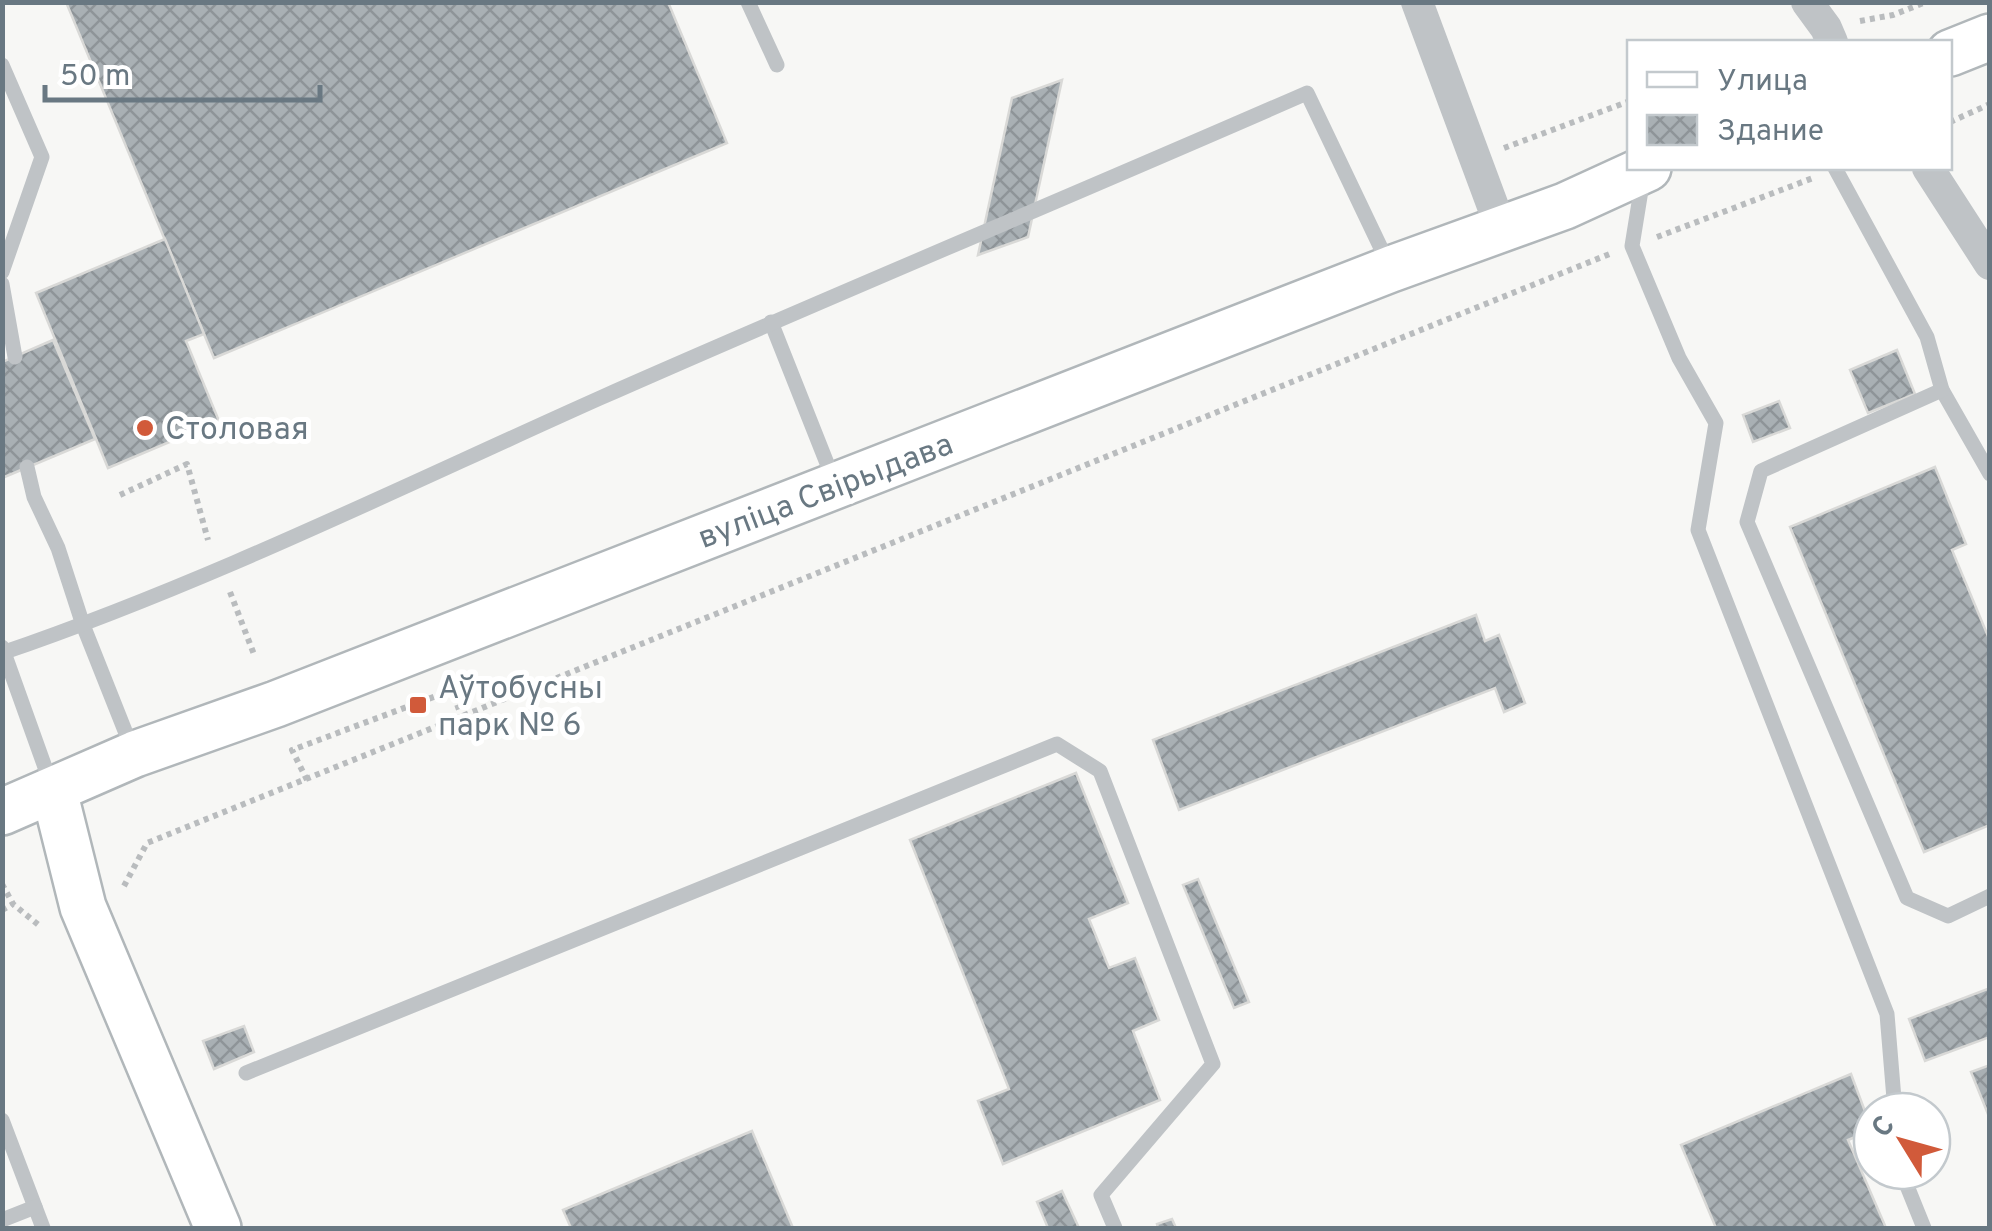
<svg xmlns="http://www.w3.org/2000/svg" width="1992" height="1231" font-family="Overpass,sans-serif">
  <defs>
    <pattern id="building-cross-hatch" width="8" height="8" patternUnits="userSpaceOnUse" patternTransform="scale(2.5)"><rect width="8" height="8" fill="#a9b0b4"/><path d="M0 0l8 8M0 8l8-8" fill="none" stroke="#8e9498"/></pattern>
  </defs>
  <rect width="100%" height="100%" fill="#f7f7f5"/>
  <g fill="url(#building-cross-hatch)" stroke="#d9d9d7" stroke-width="2.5">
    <path d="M66 2H668L727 143 214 358Z"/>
    <path d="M1062 80 1028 237 978 255 1012 98Z"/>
    <path d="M165 239 204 334 186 341 219 421 108 468 36 293Z"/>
    <path d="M53 340 95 439 2 478V362Z"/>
    <path d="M1897 350 1915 394 1868 413 1850 370Z"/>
    <path d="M1779 401 1790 428 1753 442 1743 415Z"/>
    <path d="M1935 467 1966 544 1952 550 1990 641V825L1924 852 1790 527Z"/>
    <path d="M1476 615 1485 641 1499 635 1525 703 1504 712 1495 688 1179 810 1153 740Z"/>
    <path d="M1076 773 1128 903 1089 919 1109 968 1135 958 1159 1020 1133 1031 1160 1100 1003 1164 978 1101 1009 1089 910 840Z"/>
    <path d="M1198 879 1249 1002 1234 1008 1183 885Z"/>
    <path d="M1990 988V1037L1925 1061 1909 1019Z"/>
    <path d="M244 1026 254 1052 214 1069 203 1041Z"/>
    <path d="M1990 1065V1119L1971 1072Z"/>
    <path d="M1851 1074 1872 1130 1848 1140 1886 1228H1716L1681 1145Z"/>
    <path d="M752 1131 793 1228H571L563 1210Z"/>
    <path d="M1062 1191 1079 1228H1048L1037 1202Z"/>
    <path d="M1172 1219 1176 1228H1158L1157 1224Z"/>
  </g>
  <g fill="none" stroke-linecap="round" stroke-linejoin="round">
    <defs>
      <g id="secondary">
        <path d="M1950 53 1990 37"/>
        <path d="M54 791 83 907 218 1228"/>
        <path d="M2 812 135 754 276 704 1391 269 1565 206 1648 168"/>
      </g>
    </defs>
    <use href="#secondary" stroke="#b1b7ba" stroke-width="50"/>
    <g stroke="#b9bcbe" stroke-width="6" stroke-dasharray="5 5" stroke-linecap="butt">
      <path d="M1860 21 1893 15 1926 2"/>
      <path d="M1950 122 1990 104"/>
      <path d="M1504 148 1630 101"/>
      <path d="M1657 237 1813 178"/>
      <path d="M120 495 187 464 208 540"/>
      <path d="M230 592 255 657"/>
      <path d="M307 780 292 750 452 690 462 718"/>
      <path d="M2 884 13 904 41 927"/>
      <path d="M124 886 147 843 1612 253"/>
      <path d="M2 910 13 904"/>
    </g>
    <g stroke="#bfc3c6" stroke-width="15">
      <path d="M748 2 777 65"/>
      <path d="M2 65 42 157 2 272"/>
      <path d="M1835 168 1927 337 1942 390 1990 474"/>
      <path d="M1643 178 1632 246 1679 358 1716 423 1698 530 1887 1014 1895 1111"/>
      <path d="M2 284 15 357"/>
      <path d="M771 322 834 481"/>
      <path d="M1942 390 1761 471 1747 522 1907 898 1948 916 1990 896"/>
      <path d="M27 467 34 497 58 548 83 625 133 751"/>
      <path d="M2 647 51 784"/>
      <path d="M2 653C207 583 403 486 600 398 835 294 1072 196 1307 93L1389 265"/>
      <path d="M246 1073 1057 744 1100 771 1213 1064 1101 1195 1115 1228"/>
      <path d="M2 1120 43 1228"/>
      <path d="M1901 1171 1924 1228"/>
      <path d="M2 1220 35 1207"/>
    </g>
    <g stroke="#bfc3c6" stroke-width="32">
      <path d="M1417 2 1501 228"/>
      <path d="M1807 2 1826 28 1832 42"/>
      <path d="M1928 168 1990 264"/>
    </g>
    <use href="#secondary" stroke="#fff" stroke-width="45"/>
  </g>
  <g fill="#d15a3a" stroke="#fff" stroke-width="4">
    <circle cx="145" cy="428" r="10"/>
    <rect x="408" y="695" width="20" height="20" rx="5"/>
  </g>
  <g text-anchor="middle" stroke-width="10" stroke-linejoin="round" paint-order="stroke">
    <g font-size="32" fill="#697882" stroke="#fff" text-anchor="start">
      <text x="165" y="439">Столовая</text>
      <text x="438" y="698">Аўтобусны<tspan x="438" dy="37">парк № 6</tspan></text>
    </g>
    <g font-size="32" fill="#697882" stroke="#fff">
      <text transform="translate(825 490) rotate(-21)" y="11">вуліца Свірыдава</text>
    </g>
  </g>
  <rect width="1992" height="1231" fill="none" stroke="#697882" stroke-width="10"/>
  <rect x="1627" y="40" width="325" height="130" fill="#ffffff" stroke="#c3c9cd" stroke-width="2.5"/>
  <rect x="1647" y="72" width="50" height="15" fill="#ffffff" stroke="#c3c9cd" stroke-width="2.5"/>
  <text x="1717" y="90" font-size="30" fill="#697882">Улица</text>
  <rect x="1647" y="115" width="50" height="30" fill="url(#building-cross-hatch)" stroke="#c3c9cd" stroke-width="2.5"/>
  <text x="1717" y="140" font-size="30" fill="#697882">Здание</text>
  <g transform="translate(1902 1141) rotate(307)"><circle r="48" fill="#ffffff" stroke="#c3c9cd" stroke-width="2.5"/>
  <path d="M0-8L18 38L0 25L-18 38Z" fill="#d15a3a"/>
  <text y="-15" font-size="28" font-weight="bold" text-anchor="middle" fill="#697882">С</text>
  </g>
  <path d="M45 85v15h275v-15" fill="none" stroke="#697882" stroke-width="5"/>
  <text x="60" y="85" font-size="30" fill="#697882" stroke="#ffffff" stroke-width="8" paint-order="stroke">50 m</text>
</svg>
